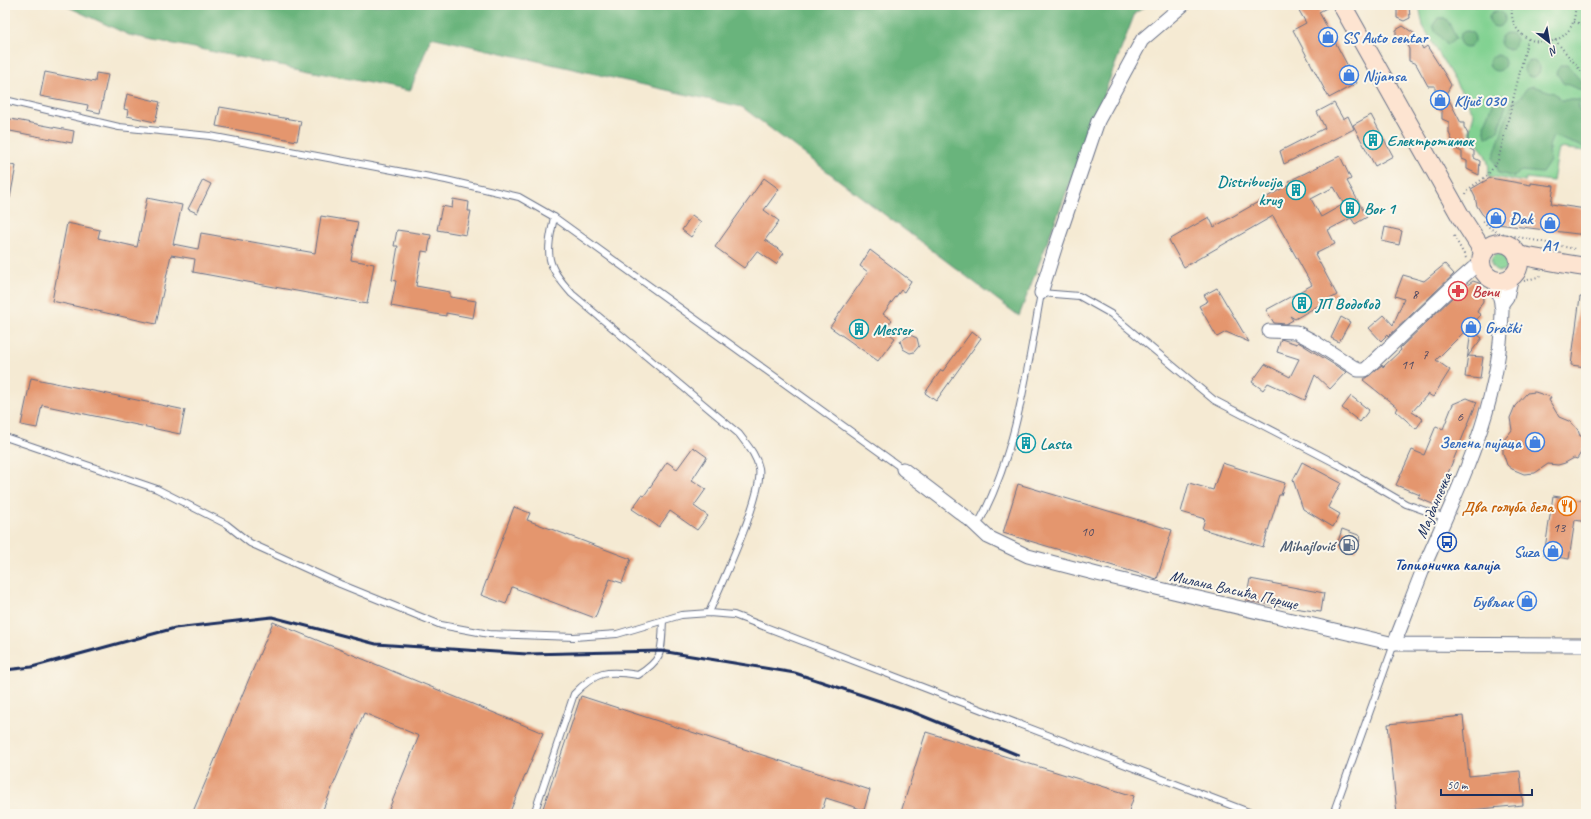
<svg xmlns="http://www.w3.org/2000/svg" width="1591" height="819" font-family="Caveat,sans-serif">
  <rect width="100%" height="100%" fill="#fbf7ec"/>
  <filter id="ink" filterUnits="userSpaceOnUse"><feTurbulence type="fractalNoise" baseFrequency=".025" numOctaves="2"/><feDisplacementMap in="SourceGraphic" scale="8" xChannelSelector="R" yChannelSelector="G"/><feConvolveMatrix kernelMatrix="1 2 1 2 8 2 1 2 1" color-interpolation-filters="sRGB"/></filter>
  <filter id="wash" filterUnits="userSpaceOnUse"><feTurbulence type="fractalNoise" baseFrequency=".012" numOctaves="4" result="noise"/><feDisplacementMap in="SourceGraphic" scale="16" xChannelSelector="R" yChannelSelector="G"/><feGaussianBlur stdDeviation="0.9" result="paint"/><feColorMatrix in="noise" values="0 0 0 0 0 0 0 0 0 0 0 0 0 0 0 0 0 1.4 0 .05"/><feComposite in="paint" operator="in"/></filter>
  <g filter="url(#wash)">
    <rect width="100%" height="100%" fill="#f5ead3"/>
    <g fill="#82d292" stroke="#4e8078">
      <path d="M1419 5H1586V151L1559 148 1553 181 1526 178 1525 182 1488 176C1492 159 1479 145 1469 132L1474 114 1423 26Z"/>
      <circle cx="1500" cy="262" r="9"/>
    </g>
    <g fill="#69b47c" stroke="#42726d">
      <path d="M64 5H1148L1135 13 1019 316 742 107 431 37 410 91 129 35Z"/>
      <circle cx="1497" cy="19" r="8"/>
      <path d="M1438 18H1445L1449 23 1456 38 1447 45 1435 31 1433 25Z"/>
      <circle cx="1467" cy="39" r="8"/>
      <circle cx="1508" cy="41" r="8"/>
      <circle cx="1497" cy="63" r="8"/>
      <circle cx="1532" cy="69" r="8"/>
      <path d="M1561 65H1567L1586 87V92L1563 83 1556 72Z"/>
      <path d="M1533 86 1554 93 1562 100H1580L1578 108 1586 119V148L1553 136 1549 146 1550 161 1542 173 1521 171 1514 177 1499 173 1493 158 1511 103 1519 99 1527 88Z"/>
      <path d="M1502 100 1506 106 1498 131 1486 138 1484 126 1494 102Z"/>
    </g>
    <g id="blocks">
      <g fill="#e4966e" fill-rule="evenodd">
        <path d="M1296 5H1332L1319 12 1357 83 1329 98 1293 30 1306 23Z"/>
        <path d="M1397 5H1409L1410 18 1404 21 1397 18Z"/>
        <path d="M1403 26 1415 34 1423 49 1427 46 1446 76 1451 85 1446 94 1461 123H1464V127L1468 134V148L1474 151V158L1480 161 1479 175 1467 169V161L1462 159V152L1456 149 1449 133V122L1442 119V111L1435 108V86H1428L1416 64 1409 61V49L1405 42 1396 38V30Z"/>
        <path d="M45 72 95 82 96 73 108 75 100 113 87 110 88 105 40 96Z"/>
        <path d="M127 94 160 102 155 122 127 116 128 110 124 109Z"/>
        <path d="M1334 103 1343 119 1348 116 1354 129 1284 164 1280 151 1325 128 1317 112Z"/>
        <path d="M220 107 301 121 297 141 216 126Z"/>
        <path d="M1371 115 1393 156 1375 166 1353 125Z"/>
        <path d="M5 118 74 131 72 143 5 130Z"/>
        <path d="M1340 156 1351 179 1347 181 1367 217 1355 224 1351 218 1328 230 1335 244 1315 254 1337 295 1295 319 1290 316 1293 320 1286 324 1274 323 1266 310 1312 285 1273 216 1184 267 1169 240 1209 217 1214 227 1290 184 1289 181ZM1334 187 1344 204 1321 217 1311 199Z"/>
        <path d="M5 164 16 166 10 198 5 197Z"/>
        <path d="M764 178 779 189 764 210 779 221 765 240 784 253 776 264 757 251 744 268 715 247Z"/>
        <path d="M1490 178 1531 185V183L1554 186 1551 204 1586 209V235L1497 224 1489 220 1482 214 1477 206 1475 197 1471 189Z"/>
        <path d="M203 180 211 184 197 213 188 209Z"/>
        <path d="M147 198 182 205 173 244 198 249 201 233 315 253 321 216 358 222 351 260 374 264 367 304 193 272 195 259 171 255 156 324 52 301 67 223 100 230 98 238 137 247Z"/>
        <path d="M453 199 469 202 468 211H471L466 235 437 230 442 206 452 208Z"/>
        <path d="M692 215 701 222 691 237 682 230Z"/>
        <path d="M1385 227 1402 231 1399 245 1382 241Z"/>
        <path d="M397 230 431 235 428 252 422 251 416 286 450 292V297L476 301 473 318 446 313V316L391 306 396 281 392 280 398 246H394Z"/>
        <path d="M870 250 911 281 904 292 901 290 883 314 892 320 884 330 895 338 878 361 830 327 868 272 860 266Z"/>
        <path d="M1445 264 1454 274 1388 337 1387 335 1381 341 1369 328 1384 315 1393 325 1404 299 1395 296 1403 275 1424 281Z"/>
        <path d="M1473 281 1479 283 1482 290 1483 301 1477 312 1481 315 1436 360 1450 370 1433 397 1428 394 1412 412 1423 419 1416 429 1396 411 1398 408 1363 380 1382 365 1383 367 1401 350 1400 348 1459 291Z"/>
        <path d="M1217 288 1249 342 1226 332 1217 337 1199 306 1208 301 1204 295Z"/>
        <path d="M1580 297H1586V367L1571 365Z"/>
        <path d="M1341 317 1350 322 1339 342 1331 338Z"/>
        <path d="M1471 330 1482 338 1468 356 1483 357 1480 379 1465 377Z"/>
        <path d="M972 331 981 338 936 401 925 393 941 370 943 371Z"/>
        <path d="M910 335 917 338 919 346 914 352 910 353 903 349 900 341Z"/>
        <path d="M1281 339 1297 344 1298 342 1346 372 1330 389 1315 375 1305 400 1268 383 1263 390 1252 382 1265 364 1290 377 1299 359 1277 352Z"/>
        <path d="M31 378 185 410 180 434 42 405 37 428 21 425Z"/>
        <path d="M1535 392 1551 397 1549 400 1559 417 1571 422 1578 430 1580 436H1585L1584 444 1582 451 1577 459 1574 458 1565 463 1558 465 1548 464 1535 473 1524 474 1512 469 1507 465 1503 453V446L1504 440 1512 430 1510 418 1515 406 1527 393Z"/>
        <path d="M1351 396 1369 410 1360 422 1342 408Z"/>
        <path d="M1467 398 1477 402 1435 505 1418 498 1420 495 1396 485 1412 450 1424 455 1436 426 1443 429 1453 404Z"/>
        <path d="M693 447 707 457 692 480 706 489 694 506 708 516 697 530 670 511 659 527 632 509 642 495 644 496 667 462 677 469Z"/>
        <path d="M1302 462 1341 483 1328 507 1340 514 1333 527 1303 509 1293 480Z"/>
        <path d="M1222 463 1285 483 1281 495H1279L1263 547 1202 529 1205 519 1181 512 1189 483 1213 490Z"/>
        <path d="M1018 484 1172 530 1157 579 1003 533Z"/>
        <path d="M1553 496 1586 501V522L1575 520 1569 559 1544 555Z"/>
        <path d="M514 507 530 513 527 520 631 559 622 583 610 579 595 618 512 587 506 604 481 595Z"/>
        <path d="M1342 529 1361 536 1356 551 1337 545Z"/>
        <path d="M1250 579 1324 593 1321 612 1246 601Z"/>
        <path d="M273 622 543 733 509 814H387L419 736 364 713 321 814H192Z"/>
        <path d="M581 696 870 790 864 810 826 798 821 814H541Z"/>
        <path d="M1463 716 1469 776 1520 771 1523 805 1428 814H1397L1388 724Z"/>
        <path d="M926 732 1134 796 1128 814H909L901 812Z"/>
      </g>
    </g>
  </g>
  <g filter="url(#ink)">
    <use href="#blocks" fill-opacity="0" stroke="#677087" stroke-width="1"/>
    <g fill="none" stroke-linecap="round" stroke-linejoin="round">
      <defs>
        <g id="lane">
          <path d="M5 100 119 127 210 136 446 180 519 197 554 217 903 469"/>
          <path d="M554 217C546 257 545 263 572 294L739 434C747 445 756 454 759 468 764 495 721 583 709 613"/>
          <path d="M5 437 157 489 226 524 250 543 340 584 441 625 489 634 574 637 617 634 681 615 709 613 734 615 1254 814"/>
          <path d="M977 526C1016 456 1027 372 1041 293L1079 296 1111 314 1214 400 1339 465 1406 504 1446 518"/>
          <path d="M534 814 574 694C596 671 607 670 638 675 665 658 661 650 663 621"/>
          <path d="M1333 814 1394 644"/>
        </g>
        <g id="street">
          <path d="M1041 293 1056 245 1098 121 1142 40 1183 5"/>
          <path d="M1501 305 1507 297 1512 276"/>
          <path d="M1269 331 1296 332 1313 341 1358 370H1365L1454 285 1472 269 1481 266"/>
          <path d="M903 469 970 520 988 537 1028 556 1101 575 1394 644 1586 645"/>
          <path d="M1394 644C1405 617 1415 589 1426 562 1462 480 1501 403 1502 310 1502 301 1497 291 1496 281"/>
        </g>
        <g id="secondary">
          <path d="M1342 5 1461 217 1483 251"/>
          <circle cx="1500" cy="262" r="19"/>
          <path d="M1518 255C1541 259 1562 264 1586 267"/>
        </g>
      </defs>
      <use href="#lane" stroke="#677087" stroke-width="8"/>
      <use href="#street" stroke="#677087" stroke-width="15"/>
      <use href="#secondary" stroke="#677087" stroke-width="20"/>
      <g stroke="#677087" stroke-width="2" stroke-dasharray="1 3" stroke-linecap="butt">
        <path d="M1508 5 1512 6"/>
        <path d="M1512 5C1506 53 1579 56 1575 5"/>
        <path d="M1574 22 1586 25"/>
        <path d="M1555 40 1586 77"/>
        <path d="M1466 194 1467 190 1487 176 1498 161 1528 39"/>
        <path d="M1483 221 1491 229 1500 233 1575 249"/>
        <path d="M1454 236 1466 258"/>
        <path d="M1524 281 1541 276"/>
      </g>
      <use href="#lane" stroke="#fff" stroke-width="6"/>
      <use href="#street" stroke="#fff" stroke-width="13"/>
      <use href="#secondary" stroke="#fde4d1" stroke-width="18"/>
      <path stroke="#1b2f5e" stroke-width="3" d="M5 670 32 667 175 628 272 617 376 644 527 654 661 651 795 673 913 712 1018 755"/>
    </g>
  </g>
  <defs>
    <symbol id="shop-ring" viewBox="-11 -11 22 22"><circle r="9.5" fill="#fbf7ec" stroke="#3f7fe0" stroke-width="1.5"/><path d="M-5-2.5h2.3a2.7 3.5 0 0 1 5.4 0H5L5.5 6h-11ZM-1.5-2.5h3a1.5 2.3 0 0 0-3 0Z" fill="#3f7fe0"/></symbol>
    <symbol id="building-ring" viewBox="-11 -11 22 22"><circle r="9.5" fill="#fbf7ec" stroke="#0f9aa8" stroke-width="1.5"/><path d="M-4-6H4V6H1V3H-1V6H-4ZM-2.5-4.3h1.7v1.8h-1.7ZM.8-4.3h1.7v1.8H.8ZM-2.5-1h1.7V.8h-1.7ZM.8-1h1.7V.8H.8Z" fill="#0f9aa8"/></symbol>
    <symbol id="pharmacy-ring" viewBox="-11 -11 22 22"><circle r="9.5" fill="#fbf7ec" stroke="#e0444e" stroke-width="1.5"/><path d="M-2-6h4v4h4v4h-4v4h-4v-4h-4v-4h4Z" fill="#e0444e"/></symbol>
    <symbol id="restaurant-ring" viewBox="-11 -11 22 22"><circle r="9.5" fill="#fbf7ec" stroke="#e8710a" stroke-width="1.5"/><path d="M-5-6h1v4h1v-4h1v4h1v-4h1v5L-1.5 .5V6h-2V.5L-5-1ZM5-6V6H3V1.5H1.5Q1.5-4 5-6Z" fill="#e8710a"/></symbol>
    <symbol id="bus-ring" viewBox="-11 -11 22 22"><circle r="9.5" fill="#fbf7ec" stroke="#1a4fb4" stroke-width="1.5"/><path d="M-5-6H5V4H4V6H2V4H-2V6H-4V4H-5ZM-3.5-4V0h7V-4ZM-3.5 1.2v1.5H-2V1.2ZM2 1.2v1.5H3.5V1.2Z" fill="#1a4fb4"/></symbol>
    <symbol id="fuel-ring" viewBox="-11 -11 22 22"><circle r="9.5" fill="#fbf7ec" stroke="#5c6f8a" stroke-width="1.5"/><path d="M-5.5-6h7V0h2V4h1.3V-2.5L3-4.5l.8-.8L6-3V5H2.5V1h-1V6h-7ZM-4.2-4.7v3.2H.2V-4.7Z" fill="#5c6f8a"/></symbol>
  </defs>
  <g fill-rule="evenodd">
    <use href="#shop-ring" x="1317" y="26" width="22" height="22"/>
    <use href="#shop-ring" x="1338" y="64" width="22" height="22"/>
    <use href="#shop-ring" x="1429" y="89" width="22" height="22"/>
    <use href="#building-ring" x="1362" y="129" width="22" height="22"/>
    <use href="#building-ring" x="1285" y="179" width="22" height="22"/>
    <use href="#building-ring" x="1339" y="197" width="22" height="22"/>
    <use href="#shop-ring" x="1485" y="207" width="22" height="22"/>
    <use href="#shop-ring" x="1539" y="212" width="22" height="22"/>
    <use href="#pharmacy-ring" x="1447" y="280" width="22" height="22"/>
    <use href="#building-ring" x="1291" y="292" width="22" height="22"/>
    <use href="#shop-ring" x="1460" y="316" width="22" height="22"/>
    <use href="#building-ring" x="848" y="318" width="22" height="22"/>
    <use href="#shop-ring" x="1524" y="431" width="22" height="22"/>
    <use href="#building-ring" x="1015" y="432" width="22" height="22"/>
    <use href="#restaurant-ring" x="1556" y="495" width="22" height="22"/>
    <use href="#bus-ring" x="1436" y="531" width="22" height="22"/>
    <use href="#fuel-ring" x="1338" y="534" width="22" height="22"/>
    <use href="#shop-ring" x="1542" y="540" width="22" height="22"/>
    <use href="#shop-ring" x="1516" y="590" width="22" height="22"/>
  </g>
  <g text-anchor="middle" stroke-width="4" stroke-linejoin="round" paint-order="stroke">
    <g font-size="14" fill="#4d4962">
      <text x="1415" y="299">8</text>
      <text x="1425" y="359">7</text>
      <text x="1407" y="369">11</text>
      <text x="1460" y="421">6</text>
      <text x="1559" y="532">13</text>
      <text x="1087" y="536">10</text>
    </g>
    <g font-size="16" font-weight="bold" fill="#366cbe" stroke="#fbf7ec" text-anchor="start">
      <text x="1342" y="43">SS Auto centar</text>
      <text x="1363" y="81">Nijansa</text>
      <text x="1454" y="106">Ključ 030</text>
      <text x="1510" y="224">Đak</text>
      <text x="1550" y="251" text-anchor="middle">A1</text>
      <text x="1485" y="333">Grački</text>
      <text x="1521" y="448" text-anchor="end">Зелена пијаца</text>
      <text x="1539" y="557" text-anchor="end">Suza</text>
      <text x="1513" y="607" text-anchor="end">Бувљак</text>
    </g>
    <g font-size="16" font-weight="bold" fill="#0d838f" stroke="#fbf7ec" text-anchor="start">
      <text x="1387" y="146">Електротимок</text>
      <text x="1282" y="187" text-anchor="end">Distribucija<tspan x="1282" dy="18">krug</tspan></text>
      <text x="1364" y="214">Bor 1</text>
      <text x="1316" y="309">ЈП Водовод</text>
      <text x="873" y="335">Messer</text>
      <text x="1040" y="449">Lasta</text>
    </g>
    <g font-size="16" font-weight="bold" fill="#be3a42" stroke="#fbf7ec" text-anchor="start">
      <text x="1472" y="297">Benu</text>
    </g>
    <g font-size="16" fill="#1b2f5e" stroke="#fbf7ec">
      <text transform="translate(1433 505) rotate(-67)" y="6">Мајданпечка</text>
      <text transform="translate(1234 589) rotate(13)" y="6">Милана Васића Перице</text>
    </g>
    <g font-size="16" font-weight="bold" fill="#c56008" stroke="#fbf7ec" text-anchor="end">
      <text x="1553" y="512">Два голуба бела</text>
    </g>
    <g font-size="16" font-weight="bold" fill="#4e5e75" stroke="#fbf7ec" text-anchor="end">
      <text x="1335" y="551">Mihajlović</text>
    </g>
    <g font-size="16" font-weight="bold" fill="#164399" stroke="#fbf7ec">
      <text x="1447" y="570">Топионичка капија</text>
    </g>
  </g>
  <rect width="1591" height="819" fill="none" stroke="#fbf7ec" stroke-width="20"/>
  <g transform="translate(1549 42) rotate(149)" stroke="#fbf7ec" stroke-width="3" paint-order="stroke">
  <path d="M0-3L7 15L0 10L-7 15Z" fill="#1b2f5e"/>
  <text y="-6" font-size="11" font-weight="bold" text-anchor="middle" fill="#1b2f5e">N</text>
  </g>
  <path d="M1441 789v6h91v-6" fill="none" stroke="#1b2f5e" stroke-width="2"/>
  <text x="1447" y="789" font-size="12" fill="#1b2f5e" stroke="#fbf7ec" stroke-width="3" paint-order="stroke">50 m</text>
</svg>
